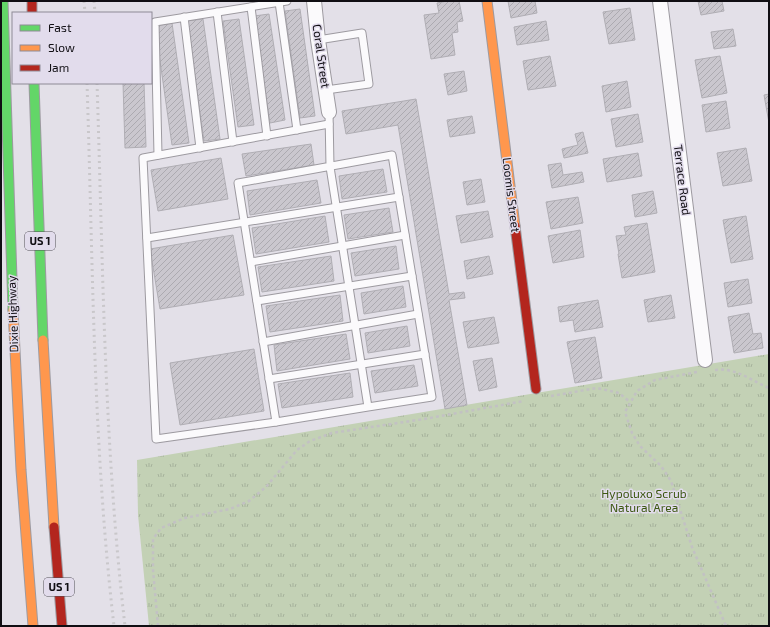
<svg xmlns="http://www.w3.org/2000/svg" width="770" height="627" font-family="'Exo 2',sans-serif">
  <defs>
    <pattern id="grass-tufts" width="24" height="20" patternUnits="userSpaceOnUse"><rect width="24" height="20" fill="#c3d1b5"/><path d="M3 7l-1-3M5 7V3M7 7l1-3M15 17l-1-3M17 17v-4M19 17l1-3" fill="none" stroke="#a6b29b"/></pattern>
    <pattern id="building-hatch" width="6" height="6" patternUnits="userSpaceOnUse"><rect width="6" height="6" fill="#cac7ce"/><path d="M-1 1l2-2M0 6l6-6M5 7l2-2" fill="none" stroke="#acaab0"/></pattern>
  </defs>
  <rect width="100%" height="100%" fill="#e3e0e8"/>
  <path fill="url(#grass-tufts)" d="M769 354V626H149L138 515 137 460Z"/>
  <g fill="url(#building-hatch)" stroke="#b0aeb4">
    <path d="M447 1H459L463 21 457 22 458 32 452 33 455 55 431 59 424 15 439 13 437 3Z"/>
    <path d="M508 1H535L537 13 511 18Z"/>
    <path d="M698 1H722L724 11 701 15Z"/>
    <path d="M630 8 635 40 609 44 603 12Z"/>
    <path d="M300 9 315 116 300 118 285 11Z"/>
    <path d="M269 14 285 120 270 123 254 16Z"/>
    <path d="M203 19 220 139 204 141 187 21Z"/>
    <path d="M239 19 254 125 238 127 223 21Z"/>
    <path d="M546 21 549 40 517 45 514 27Z"/>
    <path d="M172 23 189 143 172 145 155 26Z"/>
    <path d="M733 29 736 46 714 49 711 32Z"/>
    <path d="M550 56 556 86 528 90 523 61Z"/>
    <path d="M720 56 727 93 702 98 695 60Z"/>
    <path d="M464 71 467 91 448 95 444 74Z"/>
    <path d="M627 81 631 107 606 112 602 86Z"/>
    <path d="M123 83H144L146 147 125 148Z"/>
    <path d="M769 94V123L764 95Z"/>
    <path d="M416 99 449 294 464 292 465 298 449 300 467 405 445 409 398 125 346 134 342 111Z"/>
    <path d="M726 101 730 128 706 132 702 105Z"/>
    <path d="M638 114 643 142 616 147 611 119Z"/>
    <path d="M472 116 475 133 450 137 447 120Z"/>
    <path d="M583 132 588 153 564 158 562 149 578 145 575 134Z"/>
    <path d="M311 144 314 165 246 176 242 154Z"/>
    <path d="M746 148 752 181 723 186 717 153Z"/>
    <path d="M638 153 642 176 607 182 603 159Z"/>
    <path d="M221 158 228 199 158 211 151 170Z"/>
    <path d="M561 163 563 175 582 172 584 182 552 188 548 165Z"/>
    <path d="M383 169 387 192 342 199 339 176Z"/>
    <path d="M481 179 485 202 467 205 463 182Z"/>
    <path d="M317 180 321 203 250 215 247 191Z"/>
    <path d="M653 191 657 213 635 217 632 195Z"/>
    <path d="M578 197 583 223 551 229 546 202Z"/>
    <path d="M389 208 393 232 348 239 344 215Z"/>
    <path d="M488 211 493 237 461 243 456 216Z"/>
    <path d="M325 216 329 242 256 254 252 228Z"/>
    <path d="M746 216 753 259 731 263 723 220Z"/>
    <path d="M647 223 655 272 622 278 618 254H619L616 236 626 235 624 227Z"/>
    <path d="M580 230 584 257 553 263 548 236Z"/>
    <path d="M233 235 244 295 160 309 150 249Z"/>
    <path d="M396 246 399 269 355 276 351 253Z"/>
    <path d="M331 256 334 281 262 292 258 267Z"/>
    <path d="M489 256 493 274 467 279 464 261Z"/>
    <path d="M748 279 752 303 728 307 724 283Z"/>
    <path d="M403 286 406 307 364 314 361 293Z"/>
    <path d="M340 295 343 321 270 332 266 306Z"/>
    <path d="M671 295 675 318 648 322 644 300Z"/>
    <path d="M598 300 603 327 575 332 573 320 560 322 558 307Z"/>
    <path d="M749 313 753 334 761 333 763 348 734 353 728 317Z"/>
    <path d="M494 317 499 343 468 348 463 322Z"/>
    <path d="M407 326 410 346 368 353 365 333Z"/>
    <path d="M346 334 350 359 277 371 274 345Z"/>
    <path d="M595 337 602 378 575 383 567 342Z"/>
    <path d="M254 349 264 411 180 425 170 363Z"/>
    <path d="M492 358 497 387 479 391 473 361Z"/>
    <path d="M414 365 418 386 375 393 371 371Z"/>
    <path d="M350 373 353 397 282 408 278 384Z"/>
  </g>
  <g fill="none" stroke-linecap="round" stroke-linejoin="round">
    <defs>
      <g id="lane">
        <path d="M279 2 297 130"/>
        <path d="M251 7 267 136"/>
        <path d="M217 12 233 142"/>
        <path d="M184 17 200 148"/>
        <path d="M318 40 362 33 369 84 326 90"/>
        <path d="M329 112 330 167 368 407 432 397 392 155 238 183 276 422 368 407"/>
        <path d="M158 155 155 22 287 1"/>
        <path d="M147 238 399 197"/>
        <path d="M251 262 405 235"/>
        <path d="M257 301 412 276"/>
        <path d="M263 342 418 314"/>
        <path d="M269 379 425 354"/>
        <path d="M276 422 156 439 143 158 329 124"/>
      </g>
      <g id="street">
        <path d="M314 1 318 40 329 112"/>
        <path d="M660 1 705 360"/>
      </g>
      <g id="fast">
        <path d="M3 1 13 310"/>
        <path d="M34 83 43 340"/>
      </g>
      <g id="slow">
        <path d="M487 1 515 226"/>
        <path d="M13 310 21 470 33 626"/>
        <path d="M43 340 54 527"/>
      </g>
      <g id="jam">
        <path d="M32 1V13"/>
        <path d="M515 226 536 389"/>
        <path d="M54 527 62 626"/>
      </g>
    </defs>
    <use href="#lane" stroke="#9d9aa0" stroke-width="9"/>
    <use href="#street" stroke="#9d9aa0" stroke-width="16"/>
    <use href="#fast" stroke="#9d9aa0" stroke-width="11"/>
    <use href="#slow" stroke="#9d9aa0" stroke-width="11"/>
    <use href="#jam" stroke="#9d9aa0" stroke-width="11"/>
    <g stroke="#c2c1c3" stroke-width="2.5" stroke-dasharray="3 3" stroke-linecap="butt">
      <path d="M715 370C735 367 752 381 769 388"/>
      <path d="M697 372 655 380 637 391 625 412 632 433 640 446 661 466 671 481 692 547 726 626"/>
      <path d="M551 396 597 388 619 393 630 402"/>
      <path d="M158 626 153 570V539L161 528 185 518 230 509 249 501 266 487 297 450 310 441 332 433 424 419 524 401"/>
    </g>
    <use href="#lane" stroke="#fbfafc" stroke-width="7"/>
    <use href="#street" stroke="#fbfafc" stroke-width="14"/>
    <use href="#fast" stroke="#63d668" stroke-width="9"/>
    <use href="#slow" stroke="#ff974d" stroke-width="9"/>
    <use href="#jam" stroke="#b3261e" stroke-width="9"/>
    <g stroke="#c9c7ca" stroke-width="3" stroke-dasharray="2 4" stroke-linecap="butt">
      <path d="M84 1 85 13"/>
      <path d="M94 1 95 13"/>
      <path d="M87 83C93 264 93 446 114 626"/>
      <path d="M97 83C103 264 104 446 125 626"/>
    </g>
  </g>
  <g text-anchor="middle" stroke-width="3" stroke-linejoin="round" paint-order="stroke">
    <g fill="#e2dcec" stroke="#4f4c54" stroke-width="1">
      <rect x="25" y="232" width="30" height="18" rx="3"/>
      <rect x="44" y="578" width="30" height="18" rx="3"/>
    </g>
    <g font-size="11" font-weight="bold" fill="#100e13">
      <text x="40" y="245">US 1</text>
      <text x="59" y="591">US 1</text>
    </g>
    <g font-size="12" fill="#100e13" stroke="#e2dcec">
      <text transform="translate(321 56) rotate(82)" y="4">Coral Street</text>
      <text transform="translate(682 180) rotate(83)" y="4">Terrace Road</text>
      <text transform="translate(511 195) rotate(83)" y="4">Loomis Street</text>
      <text transform="translate(13 314) rotate(-92)" y="4">Dixie Highway</text>
    </g>
    <g font-size="12" fill="#3c5811" stroke="#e2dcec">
      <text x="644" y="498">Hypoluxo Scrub<tspan x="644" dy="14">Natural Area</tspan></text>
    </g>
  </g>
  <rect width="770" height="627" fill="none" stroke="#100e13" stroke-width="4"/>
  <rect x="12" y="12" width="140" height="72" fill="#e2dcec" stroke="#8e8a95"/>
  <rect x="20" y="25" width="20" height="6" fill="#63d668" stroke="#8e8a95"/>
  <text x="48" y="32" font-size="12" fill="#100e13">Fast</text>
  <rect x="20" y="45" width="20" height="6" fill="#ff974d" stroke="#8e8a95"/>
  <text x="48" y="52" font-size="12" fill="#100e13">Slow</text>
  <rect x="20" y="65" width="20" height="6" fill="#b3261e" stroke="#8e8a95"/>
  <text x="48" y="72" font-size="12" fill="#100e13">Jam</text>
</svg>
